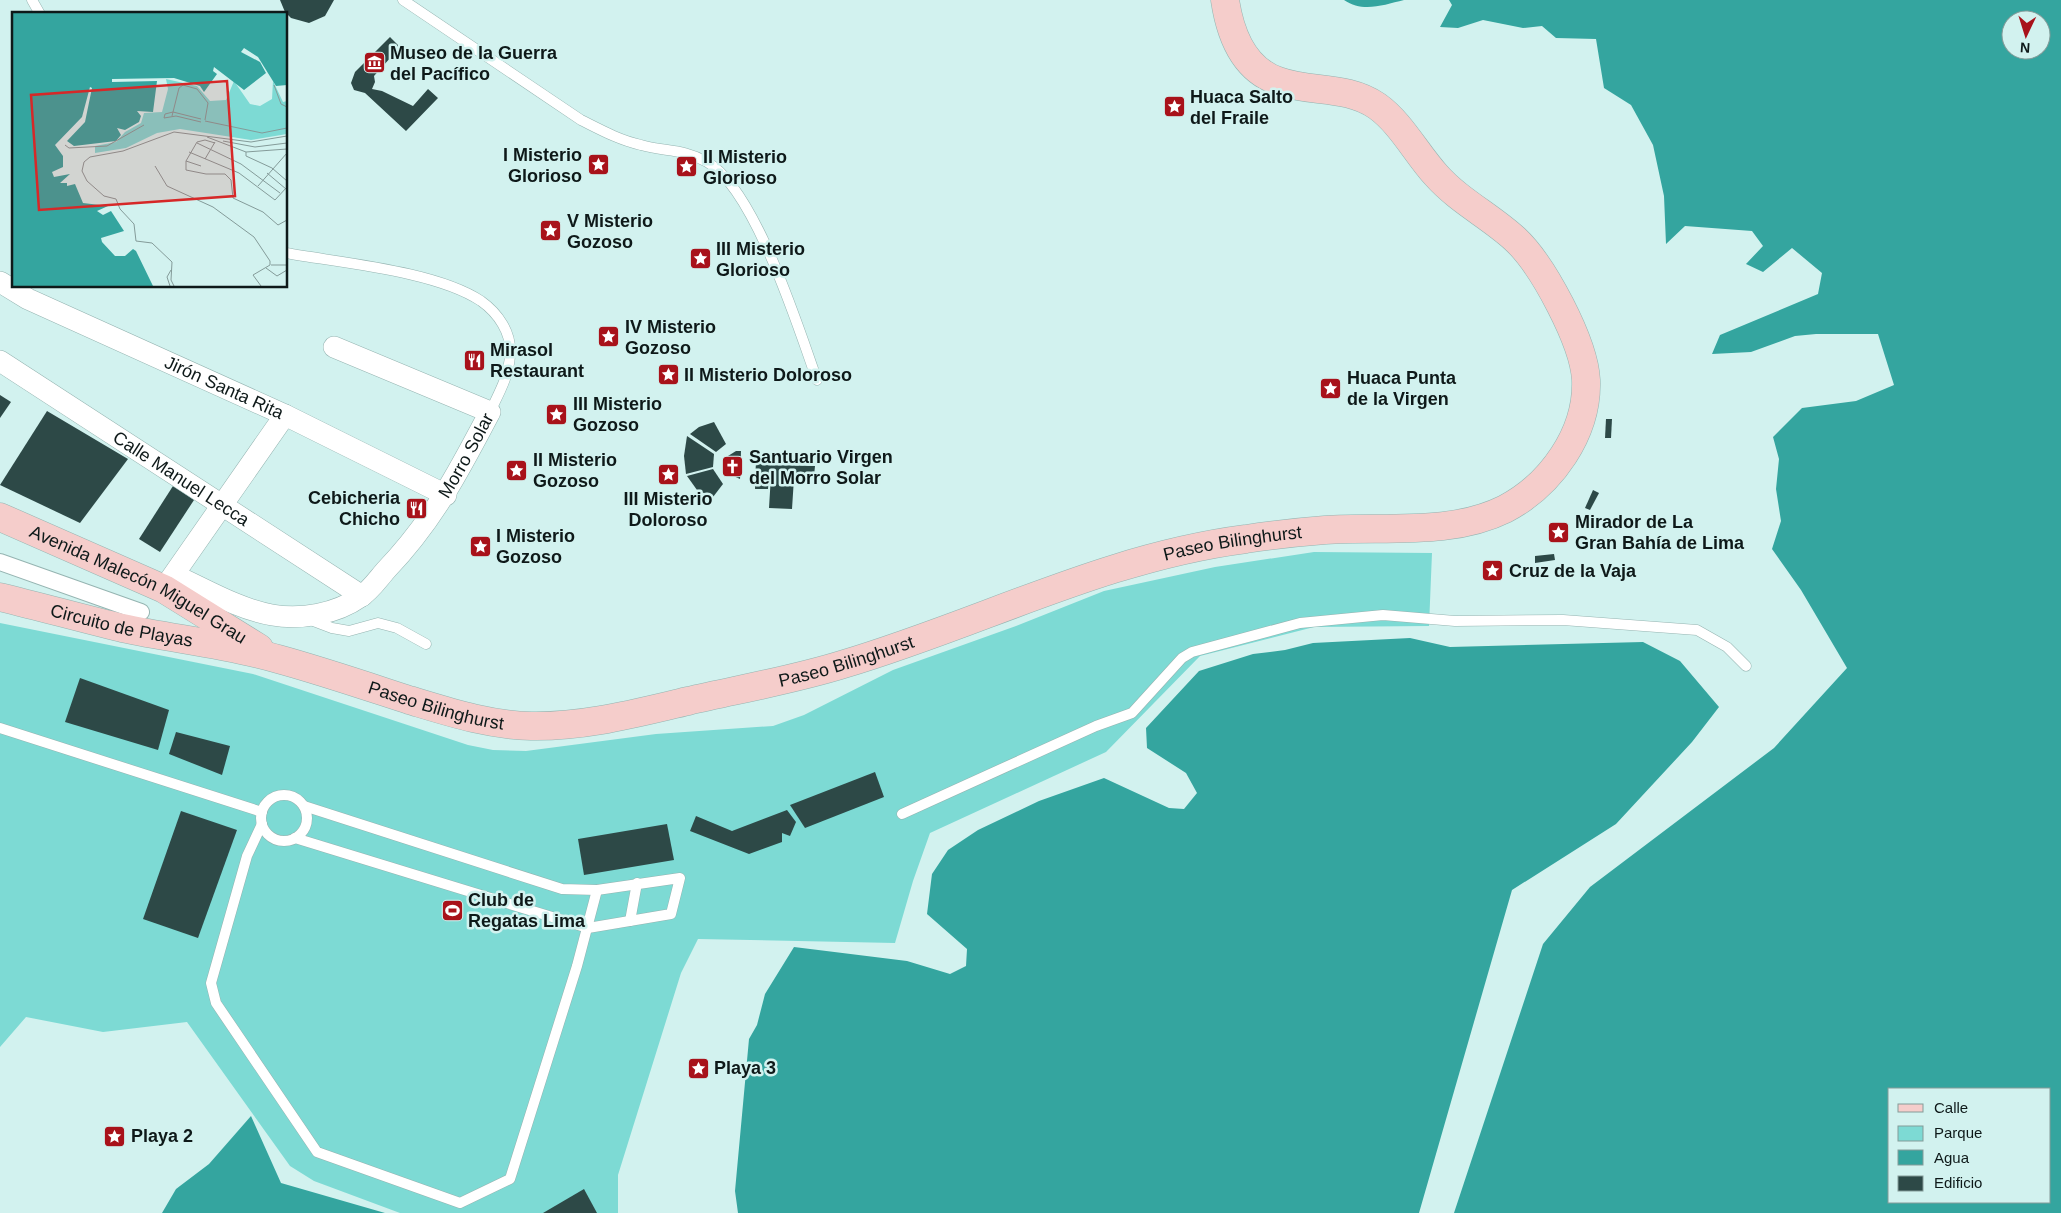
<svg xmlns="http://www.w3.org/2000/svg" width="2061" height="1213" font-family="Helvetica,sans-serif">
  <rect width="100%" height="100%" fill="#d2f2ef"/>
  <path fill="#7ddad4" d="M1314 552 1432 553 1429 626 1314 627 1200 656 1106 752 930 833 913 881 895 943 698 939 681 973 618 1175V1213H400L314 1181 290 1166 187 1022 103 1032 26 1017 0 1047V623L253 674 468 745 493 750 526 751 656 734 773 726 804 715 893 670 1016 626 1104 591 1215 567Z"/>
  <g fill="#34a59f" fill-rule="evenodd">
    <path d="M1344 0H1404C1383 5 1363 13 1344 0Z"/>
    <path d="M1449 0H2061V1213H1454L1543 944 1590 887 1774 748 1847 668 1801 590 1772 549 1781 521 1776 489 1779 459 1773 437 1802 408 1856 401 1894 385 1878 334H1816L1795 336 1751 352 1712 354 1720 335 1818 294 1822 273 1792 248 1763 272 1746 264 1763 246 1752 231 1685 226 1666 244 1664 196 1653 145 1631 105 1604 88 1596 39 1556 38 1542 26 1523 28 1483 20 1458 28 1440 27 1452 5ZM2011 20H2041V50H2011ZM2050 1089V1202H1890V1089Z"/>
    <path d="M1410 638 1450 647 1643 642 1680 661 1719 707 1692 742 1616 824 1512 890 1419 1213H738L735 1191 749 1039 757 1025 765 994 794 947 907 961 950 974 966 966 967 949 927 914 932 874 948 850 978 830 1039 801 1104 778 1169 808 1184 809 1197 793 1186 773 1147 748 1146 728 1199 671 1253 654 1285 650 1313 643Z"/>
    <path d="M251 1116 281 1183 385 1213H162L176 1189 209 1164Z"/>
  </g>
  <g fill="#2d4947">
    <path d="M280 0H334L325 16 309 23 291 18 285 12Z"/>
    <path d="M390 37 400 47 374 76 375 82 372 89 382 91 413 106 428 89 438 98 406 131 365 93 354 90 351 83 355 72Z"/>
    <path d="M0 395 11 402 0 418Z"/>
    <path d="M47 411 128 459 80 523 0 485Z"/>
    <path d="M1606 419H1612L1611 438H1605Z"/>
    <path d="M714 422 726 444 716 452 690 434 699 427Z"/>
    <path d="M687 436 714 454 713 467 686 474 684 456Z"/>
    <path d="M736 451H741L740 479 727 473 725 465 728 456Z"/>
    <path d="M756 459 769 460V465L815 466 814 476 794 478 792 509 769 508 771 475H769L768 489H755Z"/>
    <path d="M713 469 723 484 713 497 697 490 687 476Z"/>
    <path d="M173 486 194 500 160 552 139 539Z"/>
    <path d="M1593 490 1599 493 1590 510 1585 508Z"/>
    <path d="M1554 554 1555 560 1535 563V556Z"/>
    <path d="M80 678 169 710 158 750 65 722Z"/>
    <path d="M176 732 230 746 222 775 169 754Z"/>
    <path d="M875 772 884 797 805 828 790 805Z"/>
    <path d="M787 810 796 822 790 836 782 833V842L749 854 690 831 696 816 732 831Z"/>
    <path d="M181 811 237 830 198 938 143 919Z"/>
    <path d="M667 824 674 860 584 875 578 839Z"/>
    <path d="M584 1189 597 1213H543Z"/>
  </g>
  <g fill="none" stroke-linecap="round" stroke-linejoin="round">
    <defs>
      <g id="service">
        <path d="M32 0 40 14"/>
        <path d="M403 0 581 120C601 130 619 140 641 145 665 152 682 148 707 162 755 189 798 327 817 380"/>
        <path d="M286 253C341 263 436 271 481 301 498 313 512 333 510 355 509 376 499 393 490 412"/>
        <path d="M311 620 332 628 349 631 378 623 397 628 426 644"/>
        <path d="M0 728 262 812"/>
        <circle cx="284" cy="818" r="23"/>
        <path d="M902 814 1096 726 1132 713 1182 658 1192 652 1300 623 1383 615 1455 621 1563 620 1697 630 1727 647 1746 666"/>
        <path d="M262 824 247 856 211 983 216 1003 317 1152 460 1203 510 1179 577 966 597 890"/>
        <path d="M295 838 588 928 671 914 680 878 597 890 562 889 304 806"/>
        <path d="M630 921 637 883"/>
      </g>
      <path id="pedestrian" d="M0 562 141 612"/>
      <g id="minor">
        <path id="s1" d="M0 282 28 299 285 415 446 495"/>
        <path id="s2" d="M0 361 362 596"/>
        <path id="s3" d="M174 575C205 589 238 609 272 615 301 620 336 614 360 597 370 591 378 579 386 570 433 521 459 471 490 412L334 347"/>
        <path d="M165 587 285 415"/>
      </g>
      <g id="secondary">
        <path id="s4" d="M0 517 164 589 259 648"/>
        <path id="s5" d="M0 597C41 607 81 618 122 628 173 639 227 644 278 659 322 671 366 686 409 700 449 712 488 725 531 726 585 727 636 713 688 701 740 689 793 680 844 664 979 624 1105 557 1246 539 1272 535 1299 532 1325 530 1385 526 1451 536 1505 509 1551 485 1588 433 1586 380 1584 342 1543 265 1515 239 1490 216 1459 201 1436 175 1416 153 1401 123 1377 106 1346 85 1311 93 1278 81 1243 69 1230 33 1225 0"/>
      </g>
    </defs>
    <use href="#service" stroke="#95b4b1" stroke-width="11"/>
    <use href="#pedestrian" stroke="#95b4b1" stroke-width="18"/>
    <use href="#minor" stroke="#95b4b1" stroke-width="22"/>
    <use href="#secondary" stroke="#95b4b1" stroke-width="29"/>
    <use href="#service" stroke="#fff" stroke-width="10"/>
    <use href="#pedestrian" stroke="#fff" stroke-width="16"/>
    <use href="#minor" stroke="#fff" stroke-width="21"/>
    <use href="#secondary" stroke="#f5cdcb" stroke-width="28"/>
  </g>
  <defs>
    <symbol id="museum-square" viewBox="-11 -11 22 22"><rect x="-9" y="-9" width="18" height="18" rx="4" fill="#a8121a" stroke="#d2f2ef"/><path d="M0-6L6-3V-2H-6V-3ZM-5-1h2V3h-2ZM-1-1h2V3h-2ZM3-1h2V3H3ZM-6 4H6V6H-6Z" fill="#fff"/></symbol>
    <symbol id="sight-square" viewBox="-11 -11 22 22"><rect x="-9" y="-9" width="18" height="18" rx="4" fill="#a8121a" stroke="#d2f2ef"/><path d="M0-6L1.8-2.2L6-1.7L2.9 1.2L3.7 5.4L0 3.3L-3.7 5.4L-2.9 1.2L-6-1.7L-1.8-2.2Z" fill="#fff"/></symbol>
    <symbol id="restaurant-square" viewBox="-11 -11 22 22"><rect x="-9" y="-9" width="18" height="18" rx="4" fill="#a8121a" stroke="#d2f2ef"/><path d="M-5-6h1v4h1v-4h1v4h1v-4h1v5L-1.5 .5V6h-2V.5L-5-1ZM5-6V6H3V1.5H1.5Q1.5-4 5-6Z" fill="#fff"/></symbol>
    <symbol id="church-square" viewBox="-11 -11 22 22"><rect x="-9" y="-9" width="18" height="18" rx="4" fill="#a8121a" stroke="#d2f2ef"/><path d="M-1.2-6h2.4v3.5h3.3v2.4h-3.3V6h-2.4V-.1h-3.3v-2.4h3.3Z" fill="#fff"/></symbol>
    <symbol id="stadium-square" viewBox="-11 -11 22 22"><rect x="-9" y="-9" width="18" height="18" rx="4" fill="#a8121a" stroke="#d2f2ef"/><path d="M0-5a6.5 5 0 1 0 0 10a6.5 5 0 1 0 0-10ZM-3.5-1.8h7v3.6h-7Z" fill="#fff"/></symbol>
  </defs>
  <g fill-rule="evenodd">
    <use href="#museum-square" x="362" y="50" width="25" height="25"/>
    <use href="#sight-square" x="1162" y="94" width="25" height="25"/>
    <use href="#sight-square" x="586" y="152" width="25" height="25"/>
    <use href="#sight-square" x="674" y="154" width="25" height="25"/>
    <use href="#sight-square" x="538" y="218" width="25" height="25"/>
    <use href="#sight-square" x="688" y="246" width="25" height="25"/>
    <use href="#sight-square" x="596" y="324" width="25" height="25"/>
    <use href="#restaurant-square" x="462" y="348" width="25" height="25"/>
    <use href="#sight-square" x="656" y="362" width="25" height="25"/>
    <use href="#sight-square" x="1318" y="376" width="25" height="25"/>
    <use href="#sight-square" x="544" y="402" width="25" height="25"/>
    <use href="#church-square" x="720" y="454" width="25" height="25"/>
    <use href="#sight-square" x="504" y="458" width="25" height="25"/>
    <use href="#sight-square" x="656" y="462" width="25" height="25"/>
    <use href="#restaurant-square" x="404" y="496" width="25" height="25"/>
    <use href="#sight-square" x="1546" y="520" width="25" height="25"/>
    <use href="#sight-square" x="468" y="534" width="25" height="25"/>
    <use href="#sight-square" x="1480" y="558" width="25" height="25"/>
    <use href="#stadium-square" x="440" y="898" width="25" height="25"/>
    <use href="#sight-square" x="686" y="1056" width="25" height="25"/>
    <use href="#sight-square" x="102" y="1124" width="25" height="25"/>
  </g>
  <g text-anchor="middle" stroke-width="5" stroke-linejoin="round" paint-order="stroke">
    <g font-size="18" font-weight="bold" fill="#0e1919" stroke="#d2f2ef" text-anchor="start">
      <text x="390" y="59">Museo de la Guerra<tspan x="390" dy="21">del Pacífico</tspan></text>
      <text x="1190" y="103">Huaca Salto<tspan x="1190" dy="21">del Fraile</tspan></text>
      <text x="582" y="161" text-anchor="end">I Misterio<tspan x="582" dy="21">Glorioso</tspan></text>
      <text x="703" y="163">II Misterio<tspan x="703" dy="21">Glorioso</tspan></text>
      <text x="567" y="227">V Misterio<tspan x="567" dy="21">Gozoso</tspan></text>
      <text x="716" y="255">III Misterio<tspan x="716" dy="21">Glorioso</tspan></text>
      <text x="625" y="333">IV Misterio<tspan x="625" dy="21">Gozoso</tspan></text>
      <text x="490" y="356">Mirasol<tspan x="490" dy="21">Restaurant</tspan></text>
      <text x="684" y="381">II Misterio Doloroso</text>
      <text x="1347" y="384">Huaca Punta<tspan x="1347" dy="21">de la Virgen</tspan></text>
      <text x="573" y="410">III Misterio<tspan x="573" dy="21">Gozoso</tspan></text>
      <text x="749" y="463">Santuario Virgen<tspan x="749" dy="21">del Morro Solar</tspan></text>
      <text x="533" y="466">II Misterio<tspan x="533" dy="21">Gozoso</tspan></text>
      <text x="400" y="504" text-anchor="end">Cebicheria<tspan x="400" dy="21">Chicho</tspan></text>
      <text x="668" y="505" text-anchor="middle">III Misterio<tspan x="668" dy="21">Doloroso</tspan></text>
      <text x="1575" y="528">Mirador de La<tspan x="1575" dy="21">Gran Bahía de Lima</tspan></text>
      <text x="496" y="542">I Misterio<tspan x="496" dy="21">Gozoso</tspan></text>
      <text x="1509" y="577">Cruz de la Vaja</text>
      <text x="468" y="906">Club de<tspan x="468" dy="21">Regatas Lima</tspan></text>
      <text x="714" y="1074">Playa 3</text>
      <text x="131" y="1142">Playa 2</text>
    </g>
    <g font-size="18" fill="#0e1919" stroke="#d2f2ef">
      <text dy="6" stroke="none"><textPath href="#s1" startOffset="248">Jirón Santa Rita</textPath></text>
      <text dy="6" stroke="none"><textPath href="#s3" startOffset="376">Morro Solar</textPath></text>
      <text dy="6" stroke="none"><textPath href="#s2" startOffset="216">Calle Manuel Lecca</textPath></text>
      <text dy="6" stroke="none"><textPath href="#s5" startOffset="1275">Paseo Bilinghurst</textPath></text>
      <text dy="6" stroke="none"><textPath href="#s4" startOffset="154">Avenida Malecón Miguel Grau</textPath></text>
      <text dy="6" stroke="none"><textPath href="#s5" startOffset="125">Circuito de Playas</textPath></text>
      <text dy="6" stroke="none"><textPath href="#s5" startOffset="870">Paseo Bilinghurst</textPath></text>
      <text dy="6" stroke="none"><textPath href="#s5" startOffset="450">Paseo Bilinghurst</textPath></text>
    </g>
  </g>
  <g transform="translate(12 12)">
    <rect width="275" height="275" fill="#d2f2ef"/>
    <path d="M154 67 185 74 198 89 214 88 222 69 238 92 248 94 260 87 261 69 271 90 275 89V122L239 128 168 117 145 121 114 136 83 141V134L104 130 113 120 129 111 132 101 150 100 156 77Z" fill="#7ddad4"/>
    <path d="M0 1H275V73L264 74 246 45 232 36 229 40 248 50 254 61 232 78 202 55 201 59 205 62 192 80 188 74 162 66 100 67V70L145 69 141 100 125 99 129 104 127 110 113 118 105 116 109 123 104 129 62 134 55 129 73 110 80 76 78 75 70 105 43 133 51 144V155L40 160 42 165 58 162 48 171H55V174L63 172 71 191 96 194 85 199 91 203 99 199 112 219 89 226 90 230 103 244H113L121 237 124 239 141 274H0Z" fill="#34a59f"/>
    <path fill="none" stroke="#849b99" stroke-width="1" d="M262 73 269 92 275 95M160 104 167 76 171 73 185 77 196 91 193 108M193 109 250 121 275 116M189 110 164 104 152 106 153 102 161 100 189 107M195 125 234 140 275 137M211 129 243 135 275 131M185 131 229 152 268 181M203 131 193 128 185 130 174 149V158L194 162H213L219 168 221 186 251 200 266 213 275 208M53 133 57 136 95 134 132 113M177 140 227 161 263 188 275 175M234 140V144L260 156 275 169M193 147 203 130M174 149 189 154M143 154 155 174 201 195 242 225 258 249V253L241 263 249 274M255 161 274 177M246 174 275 141M259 253H275M254 256 265 264 275 258M158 274 155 265 159 258M162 274 159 268 160 250 140 231 124 229 122 212 108 197 104 187 92 184 75 169 70 159 72 150 78 145 111 139 162 120 239 130 275 124"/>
    <path fill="#d62828" fill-opacity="0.15" stroke="#d62828" stroke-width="2.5" d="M215 69 223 184 27 198 19 83Z"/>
    <rect width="275" height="275" fill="none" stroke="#0e1919" stroke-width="2.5"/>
  </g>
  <rect x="1888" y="1088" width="162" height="115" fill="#d2f2ef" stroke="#849b99"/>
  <rect x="1898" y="1104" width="25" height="8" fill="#f5cdcb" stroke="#849b99"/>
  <text x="1934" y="1113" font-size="15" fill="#0e1919">Calle</text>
  <rect x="1898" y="1126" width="25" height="15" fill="#7ddad4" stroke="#849b99"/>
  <text x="1934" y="1138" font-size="15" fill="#0e1919">Parque</text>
  <rect x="1898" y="1150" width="25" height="15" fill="#34a59f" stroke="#849b99"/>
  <text x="1934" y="1163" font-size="15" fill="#0e1919">Agua</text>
  <rect x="1898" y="1176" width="25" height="15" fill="#2d4947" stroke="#849b99"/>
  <text x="1934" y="1188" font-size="15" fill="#0e1919">Edificio</text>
  <g transform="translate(2026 35) rotate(184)"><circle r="24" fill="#d2f2ef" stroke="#849b99"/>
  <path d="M0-4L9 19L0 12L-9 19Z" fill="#a8121a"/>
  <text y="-8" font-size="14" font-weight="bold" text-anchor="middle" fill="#0e1919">N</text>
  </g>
</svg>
